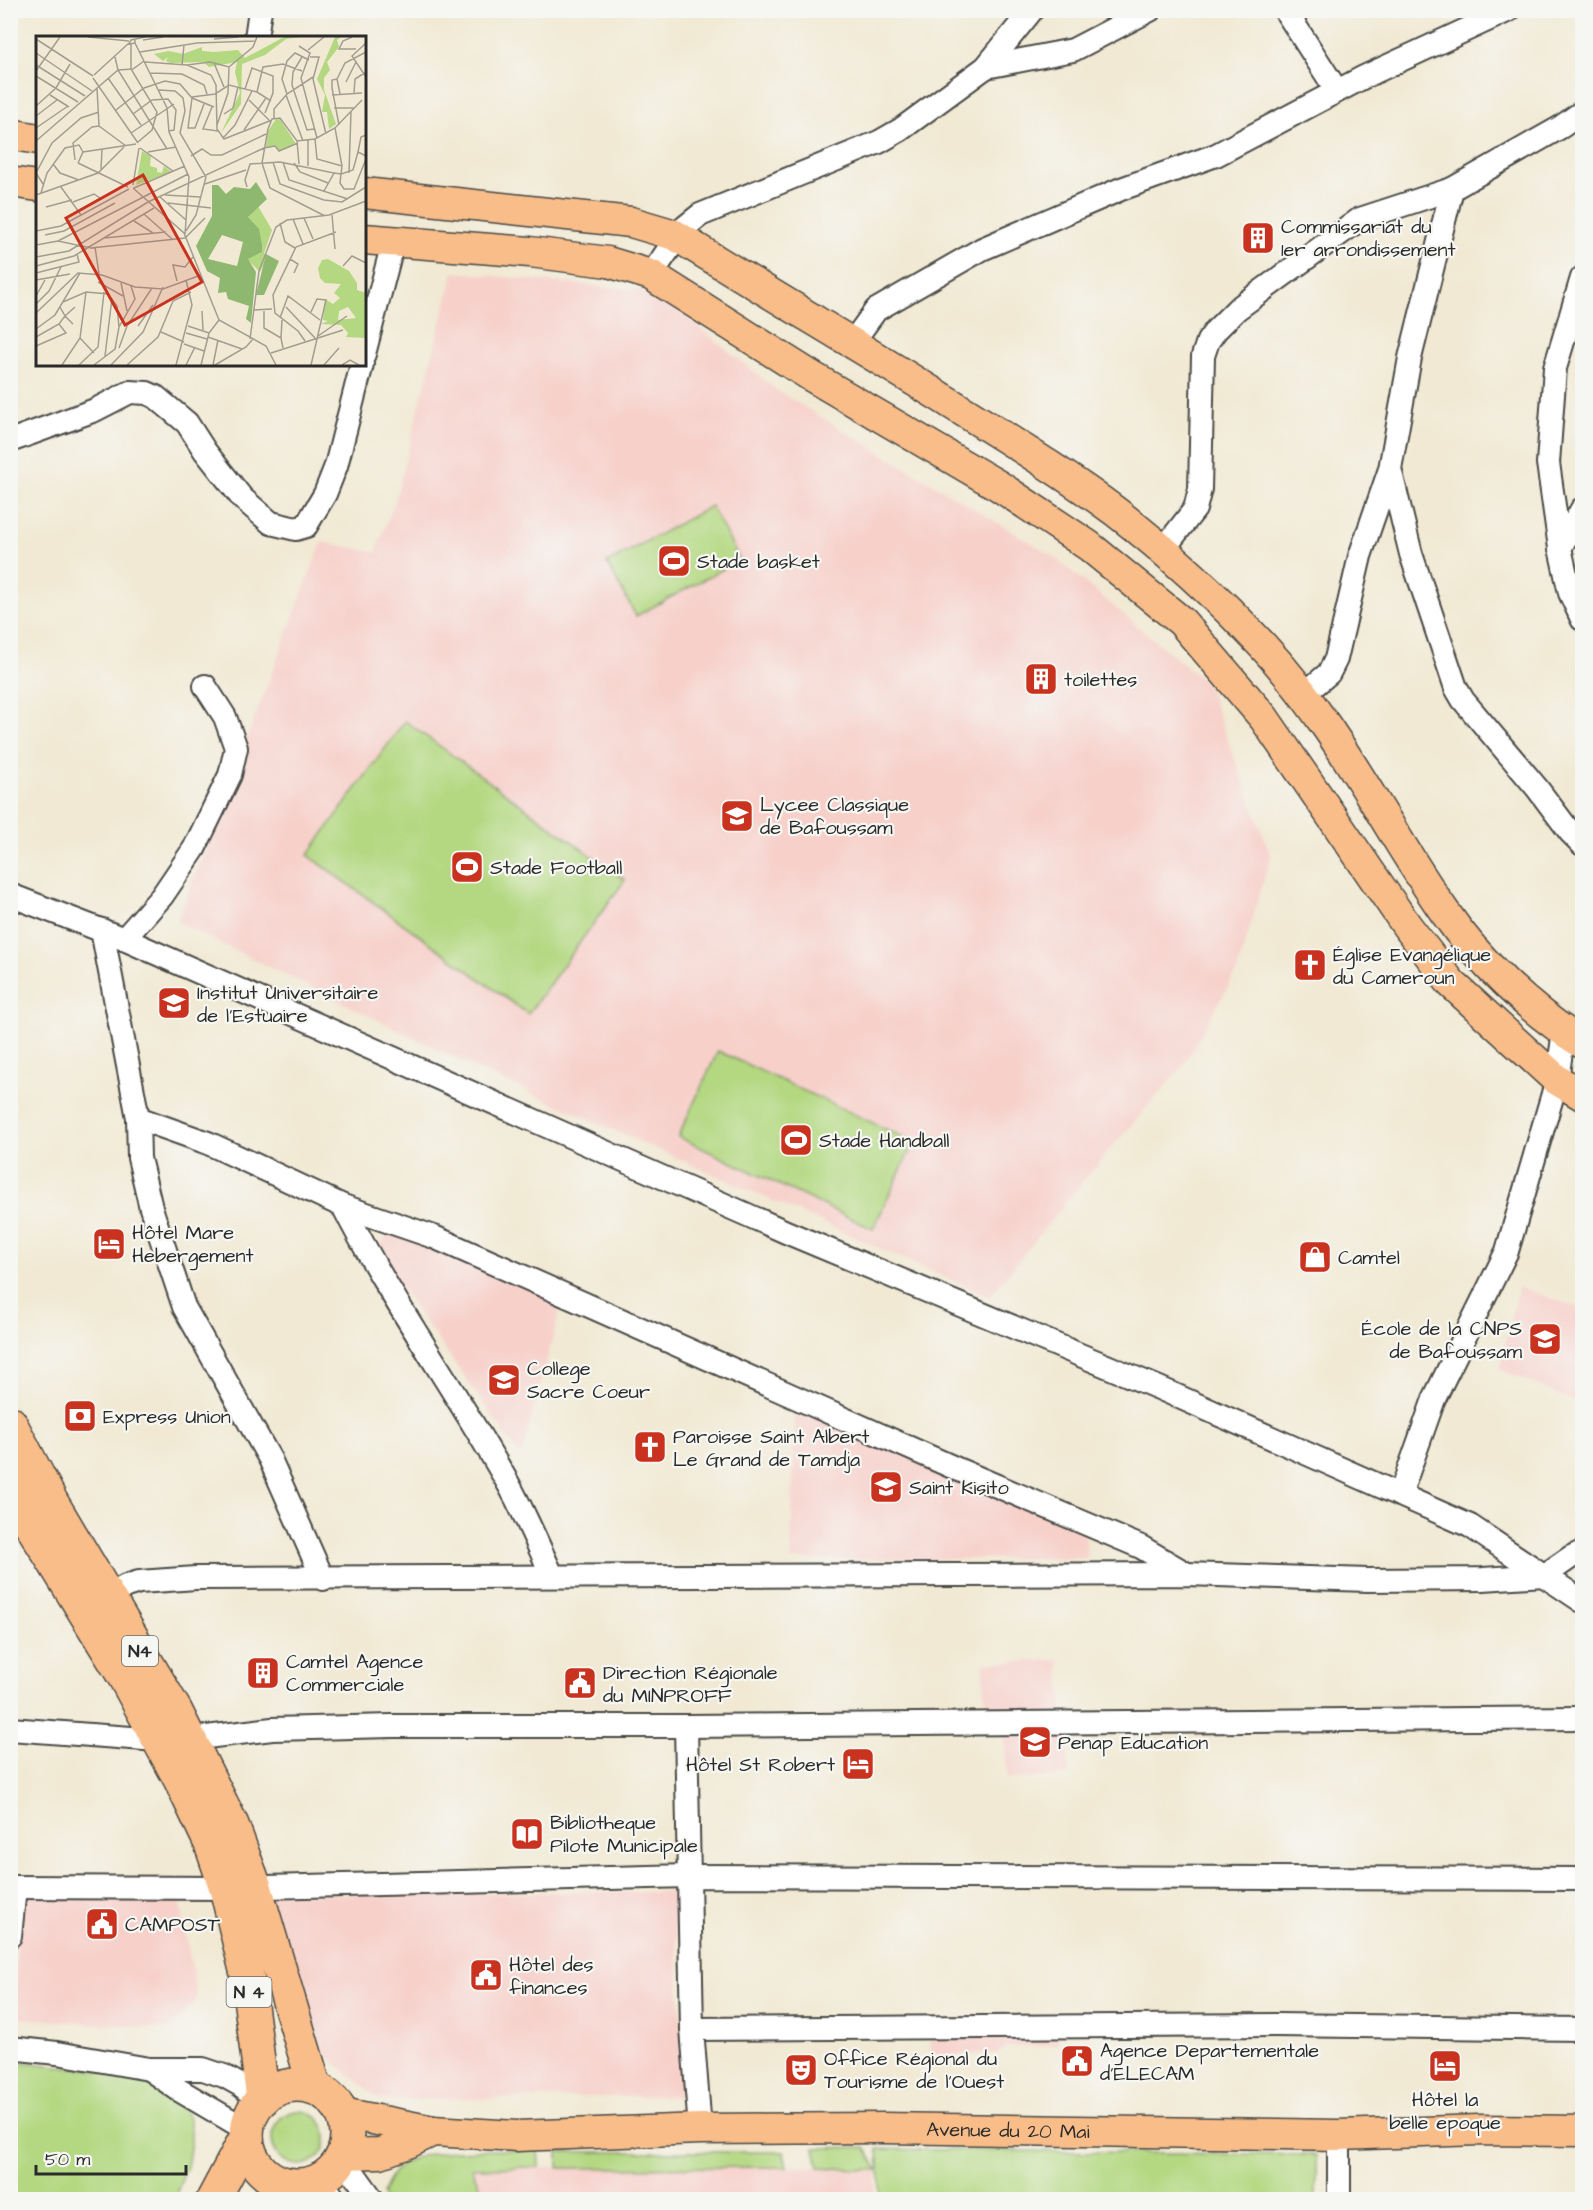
<svg xmlns="http://www.w3.org/2000/svg" width="1593" height="2210" font-family="'Architects Daughter',sans-serif">
  <rect width="100%" height="100%" fill="#f6f6f2"/>
  <filter id="ink" filterUnits="userSpaceOnUse"><feTurbulence type="fractalNoise" baseFrequency=".0167" numOctaves="2"/><feDisplacementMap in="SourceGraphic" scale="12" xChannelSelector="R" yChannelSelector="G"/><feConvolveMatrix kernelMatrix="1 2 1 2 8 2 1 2 1" color-interpolation-filters="sRGB"/></filter>
  <filter id="wash" filterUnits="userSpaceOnUse"><feTurbulence type="fractalNoise" baseFrequency=".008" numOctaves="4" result="noise"/><feDisplacementMap in="SourceGraphic" scale="24" xChannelSelector="R" yChannelSelector="G"/><feGaussianBlur stdDeviation="1.35" result="paint"/><feColorMatrix in="noise" values="0 0 0 0 0 0 0 0 0 0 0 0 0 0 0 0 0 1.4 0 .05"/><feComposite in="paint" operator="in"/></filter>
  <g filter="url(#wash)">
    <rect width="100%" height="100%" fill="#f1e9d3"/>
    <g fill="#f7d0ca">
      <path d="M454 272 656 292 779 392 1053 556 1207 684 1271 856 1237 971 1182 1067 1088 1175 989 1297 495 1077 177 922 322 542 376 552 396 498Z"/>
      <path d="M394 1227 562 1303 521 1457 375 1251Z"/>
      <path d="M1518 1287 1582 1309V1405L1500 1369Z"/>
      <path d="M795 1407 1085 1530 1087 1558 791 1560Z"/>
      <path d="M1059 1660 1069 1776 1007 1779 1003 1709 985 1708 984 1663Z"/>
      <path d="M23 1883 178 1889 197 1999 170 2029 15 2018 16 1960Z"/>
      <path d="M674 1892 685 2096 380 2100 326 2055 261 1894Z"/>
      <path d="M1059 2024V2044L1007 2047 998 2053 932 2055 929 2027Z"/>
      <path d="M819 2167 878 2170 873 2199 486 2200 471 2168Z"/>
    </g>
    <g fill="#b3d881" stroke="#6f8256" stroke-width="1.5">
      <path d="M711 506 740 560 636 616 607 563Z"/>
      <path d="M405 721 625 880 528 1014 308 855Z"/>
      <path d="M718 1051 914 1142 873 1229 678 1137Z"/>
      <path d="M11 2061 142 2075 182 2108 190 2120V2147L187 2167 174 2199 11 2200Z"/>
      <circle cx="299" cy="2138" r="27"/>
      <path d="M865 2147 878 2170 819 2167 815 2148Z"/>
      <path d="M878 2149 1316 2155V2199H881Z"/>
      <path d="M538 2150 539 2167 471 2168 486 2199 385 2200 383 2195C385 2185 390 2175 398 2167 419 2145 507 2151 538 2150Z"/>
      <path d="M558 2152H784L787 2167 558 2168Z"/>
    </g>
  </g>
  <g filter="url(#ink)">
    <g fill="none" stroke-linecap="round" stroke-linejoin="round">
      <defs>
        <g id="minor">
          <path d="M1285 10 1337 91"/>
          <path d="M256 38 260 10"/>
          <path d="M986 67 1073 50 1150 10"/>
          <path d="M651 275 671 246 675 235 700 215 879 142 900 130 986 67 1032 10"/>
          <path d="M1582 278 1555 368 1548 463 1560 548 1570 593 1582 619"/>
          <path d="M852 343 876 310 982 249 1121 189 1216 155 1364 77 1509 10"/>
          <path d="M364 354 393 243"/>
          <path d="M10 441 95 410 130 392 147 393 156 397 187 423 205 451 242 498 271 523 296 529 306 526 325 494 336 466 362 364"/>
          <path d="M1390 469 1411 554 1456 688 1463 700 1537 788 1570 832 1582 844"/>
          <path d="M1560 548 1582 509"/>
          <path d="M1162 551 1195 509 1200 489 1203 356 1208 341 1216 330 1237 309 1360 219 1452 189 1561 127 1582 112"/>
          <path d="M1303 695 1329 673 1336 659 1360 556 1390 469 1410 358 1452 189"/>
          <path d="M10 895 124 939 786 1232 1159 1388 1470 1526 1582 1601"/>
          <path d="M102 930 138 1118 139 1158 151 1208 184 1307 270 1459 323 1579"/>
          <path d="M124 939 162 896 194 849 230 775 236 748 225 717 205 686"/>
          <path d="M138 1118 208 1143 343 1206 434 1237 957 1469 1141 1547 1185 1573"/>
          <path d="M343 1206C392 1303 456 1390 509 1485 525 1514 538 1545 552 1575"/>
          <path d="M1400 1495 1434 1399 1507 1251 1557 1080 1564 1031"/>
          <path d="M97 1603 126 1586 139 1582 196 1578 1186 1574 1368 1580 1483 1579 1545 1575 1571 1557 1582 1552"/>
          <path d="M686 1726 692 2029 700 2129"/>
          <path d="M10 1729 158 1740 190 1739 272 1729 392 1726H686L1582 1718"/>
          <path d="M10 1887 226 1888 688 1876 1582 1879"/>
          <path d="M10 1936 15 1888"/>
          <path d="M692 2029 1277 2025 1582 2029"/>
          <path d="M10 2048 57 2053 149 2069H203L224 2076 242 2086 261 2101"/>
          <path d="M149 2069 179 2090 247 2130"/>
          <path d="M342 2157 373 2200"/>
          <path d="M320 2179 335 2200"/>
          <path d="M1339 2200V2135"/>
        </g>
        <g id="major">
          <path d="M10 134 38 139"/>
          <path d="M10 182 38 186"/>
          <path d="M364 193 631 222 675 235C768 293 862 348 955 406 1009 440 1065 474 1116 512 1168 552 1217 597 1262 645 1336 724 1383 823 1444 911 1479 962 1529 1010 1582 1043"/>
          <path d="M364 239 530 252 608 262 651 275 811 376 999 486 1089 546 1182 622 1264 718 1407 926 1451 983 1557 1080 1582 1095"/>
          <path id="s1" d="M342 2113 433 2131 517 2136 700 2129 883 2128 1339 2135 1478 2130 1582 2131"/>
          <path d="M343 2154 380 2153 406 2144 433 2131"/>
        </g>
        <g id="highway">
          <path d="M10 1423 52 1503 176 1712 232 1825 255 1887 315 2088"/>
          <path d="M10 1486 32 1526 124 1676 180 1779 211 1844 226 1888 247 1974 263 2099"/>
          <circle cx="297" cy="2135" r="50"/>
          <path d="M213 2200 247 2136"/>
        </g>
      </defs>
      <use href="#minor" stroke="#494844" stroke-width="26"/>
      <use href="#major" stroke="#494844" stroke-width="33"/>
      <use href="#highway" stroke="#494844" stroke-width="36"/>
      <use href="#minor" stroke="#fff" stroke-width="22"/>
      <use href="#major" stroke="#f8bd89" stroke-width="30"/>
      <use href="#highway" stroke="#f8bd89" stroke-width="33"/>
    </g>
  </g>
  <defs>
    <symbol id="building-square" viewBox="-11 -11 22 22"><rect x="-9" y="-9" width="18" height="18" rx="4" fill="#c8321e" stroke="#f6f6f2"/><path d="M-4-6H4V6H1V3H-1V6H-4ZM-2.5-4.3h1.7v1.8h-1.7ZM.8-4.3h1.7v1.8H.8ZM-2.5-1h1.7V.8h-1.7ZM.8-1h1.7V.8H.8Z" fill="#fff"/></symbol>
    <symbol id="stadium-square" viewBox="-11 -11 22 22"><rect x="-9" y="-9" width="18" height="18" rx="4" fill="#c8321e" stroke="#f6f6f2"/><path d="M0-5a6.5 5 0 1 0 0 10a6.5 5 0 1 0 0-10ZM-3.5-1.8h7v3.6h-7Z" fill="#fff"/></symbol>
    <symbol id="school-square" viewBox="-11 -11 22 22"><rect x="-9" y="-9" width="18" height="18" rx="4" fill="#c8321e" stroke="#f6f6f2"/><path d="M0-5L7-2L0 1L-7-2ZM-4 1L0 2.5L4 1V4Q0 6-4 4Z" fill="#fff"/></symbol>
    <symbol id="church-square" viewBox="-11 -11 22 22"><rect x="-9" y="-9" width="18" height="18" rx="4" fill="#c8321e" stroke="#f6f6f2"/><path d="M-1.2-6h2.4v3.5h3.3v2.4h-3.3V6h-2.4V-.1h-3.3v-2.4h3.3Z" fill="#fff"/></symbol>
    <symbol id="hotel-square" viewBox="-11 -11 22 22"><rect x="-9" y="-9" width="18" height="18" rx="4" fill="#c8321e" stroke="#f6f6f2"/><path d="M-6-4.5h1.5V1H6V5H4.5V3h-9V5H-6ZM-4 0a1.8 1.8 0 1 1 3.6 0ZM.5 0V-2.5h3Q6-2.5 6 0Z" fill="#fff"/></symbol>
    <symbol id="shop-square" viewBox="-11 -11 22 22"><rect x="-9" y="-9" width="18" height="18" rx="4" fill="#c8321e" stroke="#f6f6f2"/><path d="M-5-2.5h2.3a2.7 3.5 0 0 1 5.4 0H5L5.5 6h-11ZM-1.5-2.5h3a1.5 2.3 0 0 0-3 0Z" fill="#fff"/></symbol>
    <symbol id="bank-square" viewBox="-11 -11 22 22"><rect x="-9" y="-9" width="18" height="18" rx="4" fill="#c8321e" stroke="#f6f6f2"/><path d="M-6-4H6V4H-6ZM0-2.3a2.3 2.3 0 1 0 0 4.6a2.3 2.3 0 1 0 0-4.6Z" fill="#fff"/></symbol>
    <symbol id="civic-square" viewBox="-11 -11 22 22"><rect x="-9" y="-9" width="18" height="18" rx="4" fill="#c8321e" stroke="#f6f6f2"/><path d="M-.6-6.5H3V-4.5H.6V-3L4-1V1h2V6H-6V1h2V-1L-.6-3ZM-1.2 2.5V6h2.4V2.5Z" fill="#fff"/></symbol>
    <symbol id="library-square" viewBox="-11 -11 22 22"><rect x="-9" y="-9" width="18" height="18" rx="4" fill="#c8321e" stroke="#f6f6f2"/><path d="M-6-4Q-3-5.5-.7-3.5V5Q-3 3-6 4ZM6-4Q3-5.5 .7-3.5V5Q3 3 6 4Z" fill="#fff"/></symbol>
    <symbol id="theatre-square" viewBox="-11 -11 22 22"><rect x="-9" y="-9" width="18" height="18" rx="4" fill="#c8321e" stroke="#f6f6f2"/><path d="M-5-5.5Q0-4 5-5.5V0Q5 5 0 6Q-5 5-5 0ZM-3.3-2.5H-1v1.5H-3.3ZM1-2.5H3.3v1.5H1ZM-2.8 1Q0 5.5 2.8 1Z" fill="#fff"/></symbol>
  </defs>
  <g fill-rule="evenodd">
    <use href="#building-square" x="1239" y="219" width="38" height="38"/>
    <use href="#stadium-square" x="655" y="542" width="38" height="38"/>
    <use href="#building-square" x="1022" y="660" width="38" height="38"/>
    <use href="#school-square" x="718" y="797" width="38" height="38"/>
    <use href="#stadium-square" x="448" y="848" width="38" height="38"/>
    <use href="#church-square" x="1291" y="946" width="38" height="38"/>
    <use href="#school-square" x="155" y="984" width="38" height="38"/>
    <use href="#stadium-square" x="777" y="1121" width="38" height="38"/>
    <use href="#hotel-square" x="90" y="1225" width="38" height="38"/>
    <use href="#shop-square" x="1296" y="1238" width="38" height="38"/>
    <use href="#school-square" x="1526" y="1320" width="38" height="38"/>
    <use href="#school-square" x="485" y="1361" width="38" height="38"/>
    <use href="#bank-square" x="61" y="1397" width="38" height="38"/>
    <use href="#church-square" x="631" y="1428" width="38" height="38"/>
    <use href="#school-square" x="867" y="1468" width="38" height="38"/>
    <use href="#building-square" x="244" y="1654" width="38" height="38"/>
    <use href="#civic-square" x="561" y="1664" width="38" height="38"/>
    <use href="#school-square" x="1016" y="1723" width="38" height="38"/>
    <use href="#hotel-square" x="839" y="1745" width="38" height="38"/>
    <use href="#library-square" x="508" y="1815" width="38" height="38"/>
    <use href="#civic-square" x="83" y="1905" width="38" height="38"/>
    <use href="#civic-square" x="467" y="1956" width="38" height="38"/>
    <use href="#civic-square" x="1058" y="2042" width="38" height="38"/>
    <use href="#hotel-square" x="1426" y="2047" width="38" height="38"/>
    <use href="#theatre-square" x="782" y="2051" width="38" height="38"/>
  </g>
  <g text-anchor="middle" stroke-width="4.5" stroke-linejoin="round" paint-order="stroke">
    <g fill="#f6f6f2" stroke="#686867" stroke-width="1.5">
      <rect x="122" y="1636" width="36" height="30" rx="4.5"/>
      <rect x="226.5" y="1977" width="45" height="30" rx="4.5"/>
    </g>
    <g font-size="18" font-weight="bold" fill="#2b2b2b">
      <text x="140" y="1657">N4</text>
      <text x="249" y="1998">N 4</text>
    </g>
    <g font-size="20" fill="#2b2b2b" stroke="#f6f6f2" text-anchor="start">
      <text x="1281" y="233">Commissariat du<tspan x="1281" dy="23">1er arrondissement</tspan></text>
      <text x="697" y="568">Stade basket</text>
      <text x="1064" y="686">toilettes</text>
      <text x="760" y="811">Lycee Classique<tspan x="760" dy="23">de Bafoussam</tspan></text>
      <text x="490" y="874">Stade Football</text>
      <text x="1333" y="961">Église Evangélique<tspan x="1333" dy="23">du Cameroun</tspan></text>
      <text x="197" y="999">Institut Universitaire<tspan x="197" dy="23">de l'Estuaire</tspan></text>
      <text x="819" y="1147">Stade Handball</text>
      <text x="132" y="1239">Hôtel Mare<tspan x="132" dy="23">Hebergement</tspan></text>
      <text x="1338" y="1264">Camtel</text>
      <text x="1522" y="1335" text-anchor="end">École de la CNPS<tspan x="1522" dy="23">de Bafoussam</tspan></text>
      <text x="527" y="1375">College<tspan x="527" dy="23">Sacre Coeur</tspan></text>
      <text x="103" y="1423">Express Union</text>
      <text x="673" y="1443">Paroisse Saint Albert<tspan x="673" dy="23">Le Grand de Tamdja</tspan></text>
      <text x="909" y="1494">Saint Kisito</text>
      <text x="286" y="1668">Camtel Agence<tspan x="286" dy="23">Commerciale</tspan></text>
      <text x="603" y="1679">Direction Régionale<tspan x="603" dy="23">du MINPROFF</tspan></text>
      <text x="1058" y="1749">Penap Education</text>
      <text x="835" y="1771" text-anchor="end">Hôtel St Robert</text>
      <text x="550" y="1829">Bibliotheque<tspan x="550" dy="23">Pilote Municipale</tspan></text>
      <text x="125" y="1931">CAMPOST</text>
      <text x="509" y="1971">Hôtel des<tspan x="509" dy="23">finances</tspan></text>
      <text x="1100" y="2057">Agence Departementale<tspan x="1100" dy="23">d'ELECAM</tspan></text>
      <text x="824" y="2065">Office Régional du<tspan x="824" dy="23">Tourisme de l'Ouest</tspan></text>
      <text x="1445" y="2106" text-anchor="middle">Hôtel la<tspan x="1445" dy="23">belle epoque</tspan></text>
    </g>
    <g font-size="20" fill="#2b2b2b" stroke="#f6f6f2">
      <text dy="7" stroke="none"><textPath href="#s1" startOffset="668">Avenue du 20 Mai</textPath></text>
    </g>
  </g>
  <g transform="translate(36 36)">
    <rect width="330" height="330" fill="#f1e9d3"/>
    <path d="M248 1H265L250 3 229 19 206 28 205 68 185 97 204 57 199 36 201 26 173 31 167 26 134 27 130 25 132 21 127 25 118 18 133 15 147 18 166 11V15L178 16 202 14 209 22ZM299 1H305L301 4 303 11 291 26 294 34 288 42V54L300 88 293 93 291 76H286L289 59 281 43ZM240 83H244L260 108 243 115 239 110 230 111 232 95ZM106 115 115 120 114 130 121 132V136L126 137 128 130 136 136 100 149ZM222 170 236 194 228 217 231 222 224 236 211 223 226 216 212 181ZM292 223 313 235 321 247V254L330 257V302L310 301 312 297 305 289 285 288 292 285 287 284 289 263 297 268 304 262 298 257 305 248 289 247 284 242 282 232 286 224ZM312 271 320 282 302 284 303 275Z" fill="#b3d881" fill-rule="evenodd"/>
    <path d="M220 146 231 163 212 181 223 193 226 209V216L212 223 220 236 215 287 210 283 213 270 192 263 190 256 182 257 184 242 171 235 160 210 176 180V149H182L190 158 198 151 214 153ZM186 199 207 206 201 230 172 223ZM230 218 243 225 228 259H220Z" fill="#8eb86f" fill-rule="evenodd"/>
    <path fill="none" stroke="#a29d90" stroke-width="1.5" d="M52 1 93 5M316 1 307 5 303 13H320M0 3 57 40M99 3V7L93 8 95 4 109 1M178 3 202 1M107 4 127 1M99 7 131 72 133 96 153 141 149 198M330 7 316 20 330 41M95 8V33L121 76 116 94 102 106M263 10 274 17 265 42 281 102M272 14 288 1M104 16 161 7 220 5M0 17 56 55M79 21 82 34 131 113M266 21 257 36 256 49 271 94 278 93M274 21H283L277 43 290 98M109 26 151 29 175 39 180 49 181 93 188 103 236 84M178 27 188 51M0 29 49 60M146 29 148 9M151 29 174 26 193 31 217 11 221 1M0 35 24 1M114 37 146 38 168 49 171 58M58 39 93 7M0 40 42 66M57 42 102 107M72 42 105 89M301 43 296 44V52L303 89M310 46 320 26M61 52 63 90M209 53 216 32 237 40V57L229 77M123 54 139 55 147 62 149 75 144 97 170 141 160 179 150 195M221 56 227 31 247 28 266 35M318 57 319 43 330 36M251 58 246 43 251 25 259 17 273 24M304 58 301 43 309 27 330 16M14 59 33 71M250 59 267 105M296 59 326 57M156 61 179 58 193 49 221 56 235 65M156 62 152 92H159L168 68M213 64 233 84M0 70 20 52 34 28M176 71 167 93 182 95M298 72H318M80 74 108 52 129 45 144 48 156 62 178 71M97 78 116 64 132 63 140 74 138 94 133 95M188 78 197 72 202 51M0 80 21 64M238 82V73L251 58 277 41M181 89 192 57 193 31M0 92 32 70M208 94 230 62M95 97 138 68M330 99 325 101 322 116 330 120M187 102 199 89 216 55M279 103 281 123 306 130M0 105 82 34 97 33 108 25M261 105 263 128M104 112 137 135M112 116 140 111M322 116 317 134 305 138 304 147 308 153H318L330 123M155 120 166 113 175 119H186L230 98M39 124 37 107 56 91 63 90 90 110M237 126 244 148 288 164 306 166 330 151M247 126 253 144 312 163M42 127 47 116 100 108M42 127 92 151M258 127 264 136 292 147M17 128 24 137 43 144M272 130V104M65 133 66 114M298 137 305 138 306 130 299 92M313 137 315 75M7 148 0 137 16 107 45 82 63 76M169 148 210 134M97 149 103 112M25 151 45 179M211 151 209 144 214 128 244 126 298 137 288 155M97 152 148 197 183 284 230 310 240 329M98 152 149 130M5 157 11 137 29 112 43 109 47 116M0 159 62 137 88 111M129 159 164 161M124 161 150 184M37 166 58 158 64 162M132 167 175 172M10 171 36 164M108 178 136 203M296 179 299 213M289 180 234 152 226 127 232 93 236 83 244 82 261 105 279 103 299 92 326 64M268 182 277 203M257 183 267 208M98 185 117 197M244 187 249 206 259 212M0 195 25 190 93 153M9 199 28 195 79 167M68 202 130 196M22 205 152 138M0 209 22 205 55 212 149 202 169 182M59 211 63 238M0 221 33 215 112 166 228 112 239 110 243 115 262 107M254 223 262 228 258 237M0 230 38 220 118 172M307 230 316 220 330 227M0 237 43 226 41 218M0 244 34 238M141 245 137 229 149 231 157 221M62 246 87 260M85 247 91 275M0 260 9 244M27 266 50 256 72 258 81 270 83 291M0 268 13 255 25 231M250 271 279 302M218 274 236 273M166 275 167 294M228 275V292L245 302 247 312M275 276 281 263 290 264 275 329M0 277 42 237 66 239 99 251 127 253 165 239M244 282 252 260 284 284M37 288 29 280 39 271M102 290 117 269M152 290 173 297M0 293 19 279 44 237M125 296 148 306M150 297 171 303M282 300 311 280M0 301 23 288 29 280 24 271M172 301 206 313M44 302 58 317M245 302 246 284M214 303 223 235 240 191 251 184 293 179 330 165M269 305 262 295 239 277 237 259 260 211 300 196M148 308 168 315M0 310 30 297 23 288M83 312 91 290 116 252M235 317 307 294M69 320 76 262M26 329 44 302 50 256M43 329 62 311 68 256M58 329 79 313 83 291 99 263 95 250M75 329 107 296 127 251M91 329 122 301 137 265 155 256M140 329 156 269 150 244M150 329 159 311M165 329 173 297 183 284M177 329 182 304M179 329 210 311 217 303M288 329 303 312M306 329 314 324 323 329"/>
    <path fill="#c8321e" fill-opacity="0.15" stroke="#c8321e" stroke-width="3" d="M107 139 166 246 89 289 30 182Z"/>
    <rect width="330" height="330" fill="none" stroke="#2b2b2b" stroke-width="3"/>
  </g>
  <rect width="1593" height="2210" fill="none" stroke="#f6f6f2" stroke-width="36"/>
  <path d="M36 2165v9h150v-9" fill="none" stroke="#2b2b2b" stroke-width="3"/>
  <text x="45" y="2165" font-size="18" fill="#2b2b2b" stroke="#f6f6f2" stroke-width="4.5" paint-order="stroke">50 m</text>
</svg>
